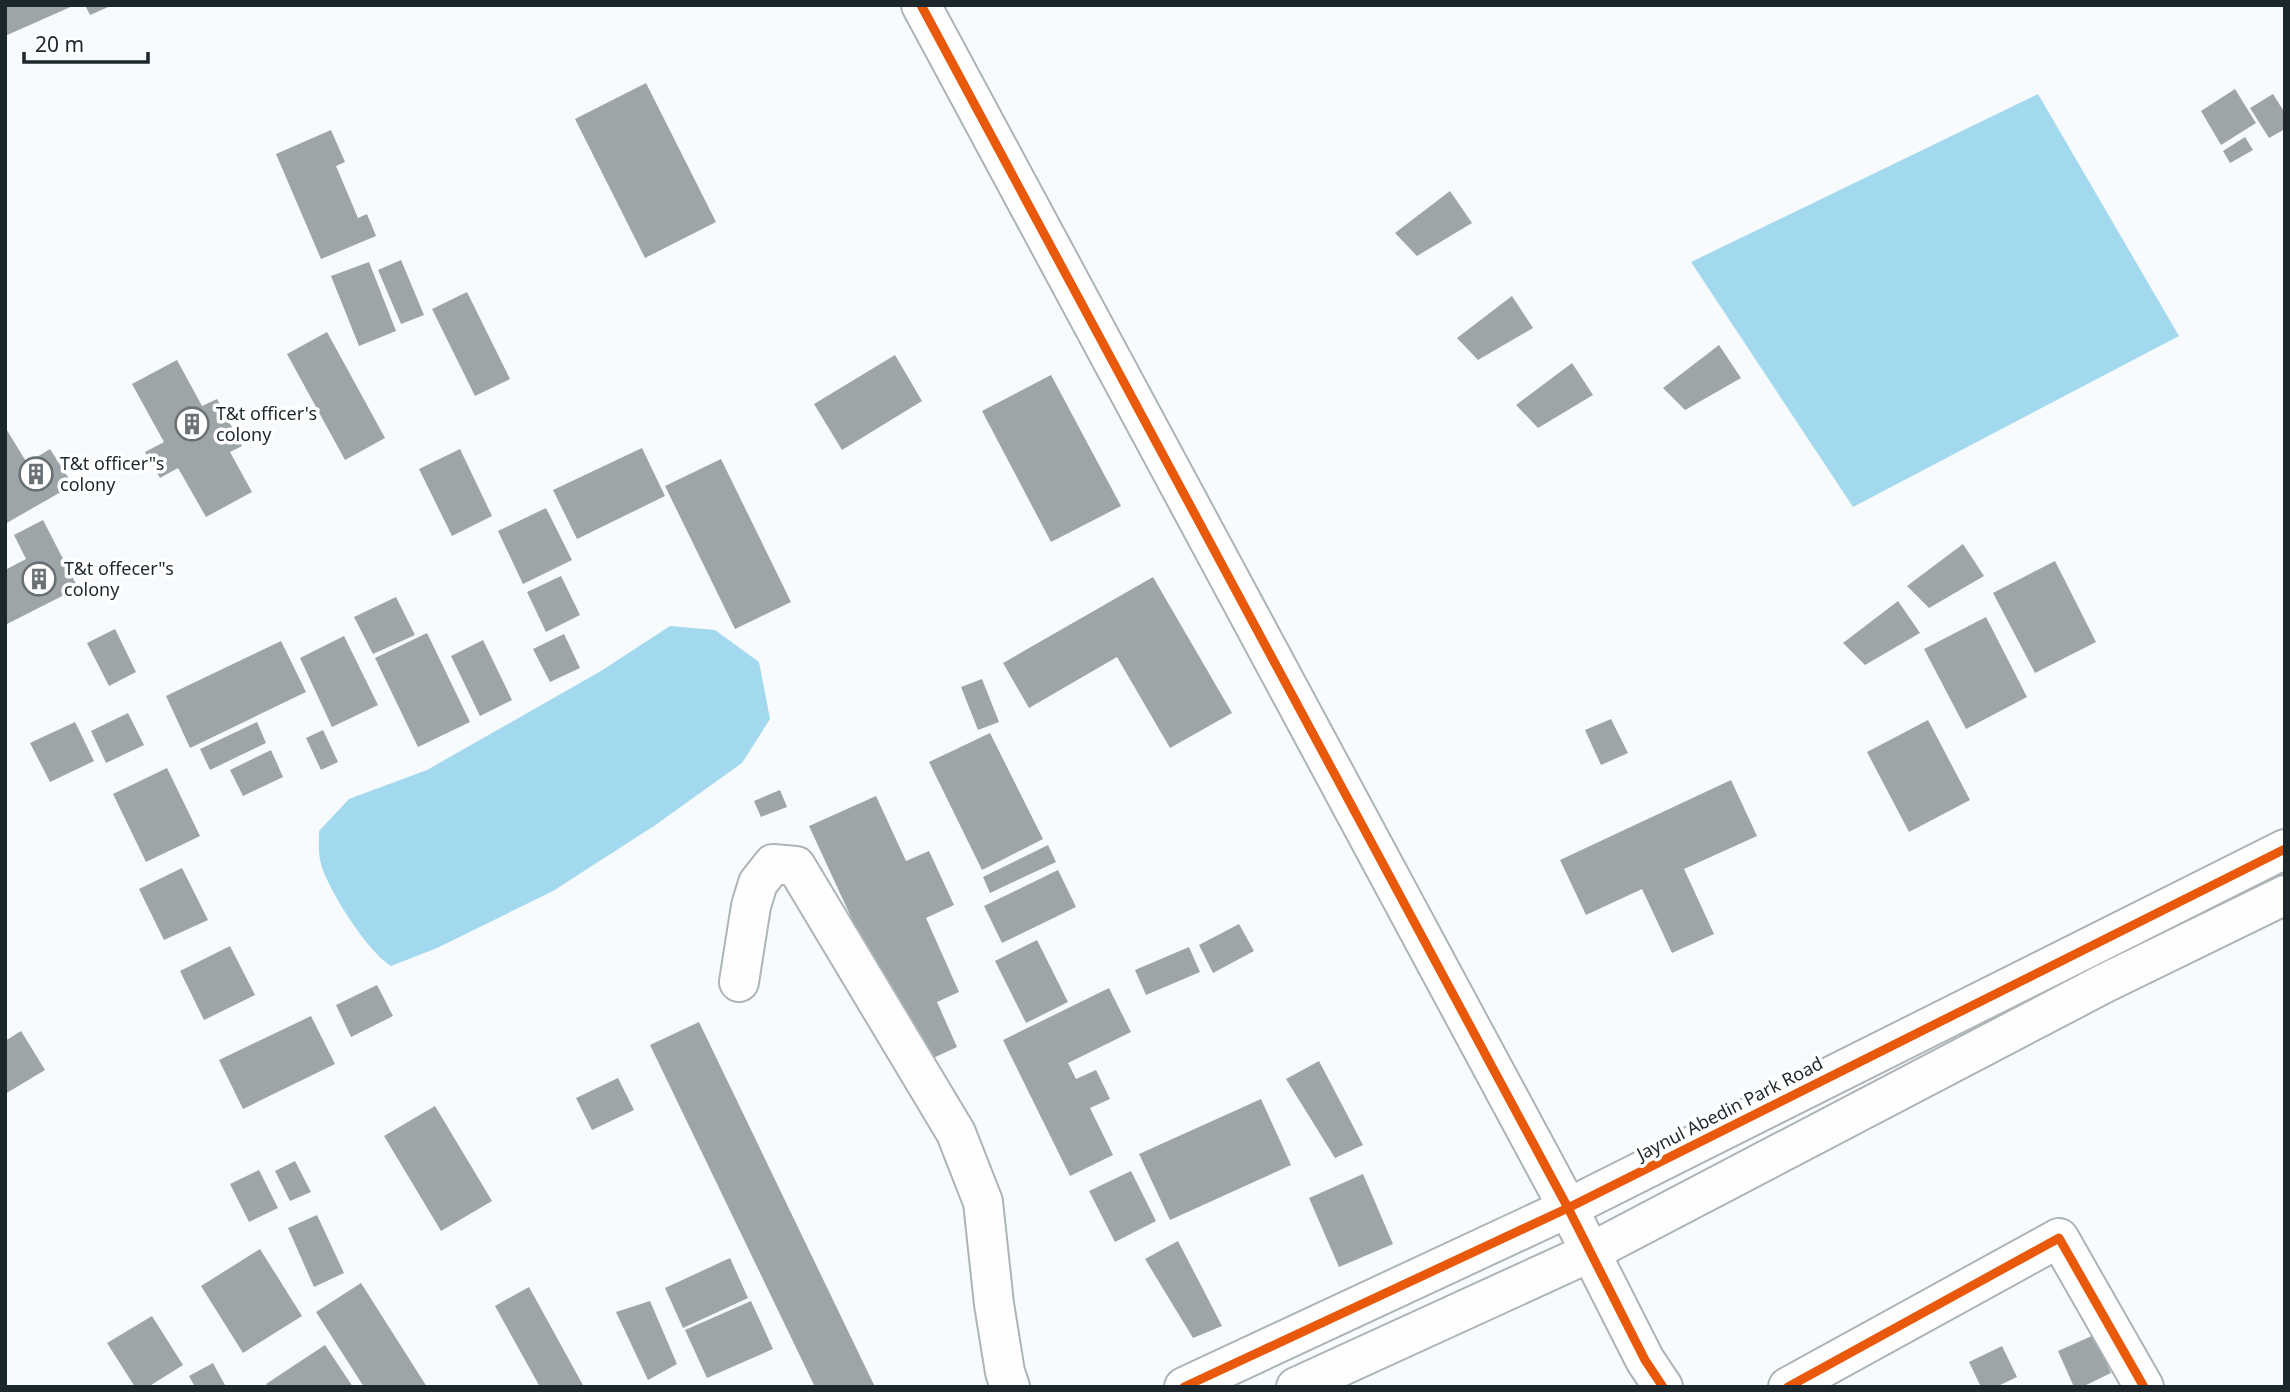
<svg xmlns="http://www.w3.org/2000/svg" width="2290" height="1392" font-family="'Noto Sans',sans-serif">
  <rect width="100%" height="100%" fill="#f8fbfd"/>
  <g fill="#a2d9ee">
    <path d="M2038 94 2179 336 1853 507 1691 262Z"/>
    <path d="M670 626 715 630 759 662 770 719 742 763 654 826 553 891 437 948 391 966C368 952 328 890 321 864 318 854 319 841 319 831L349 799 427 770 601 671Z"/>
  </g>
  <g fill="#9ea5a8">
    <path d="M5 5H75L5 36Z"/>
    <path d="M85 5H113L90 15Z"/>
    <path d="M646 83 716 222 645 258 575 119Z"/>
    <path d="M2235 89 2256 123 2221 145 2201 111Z"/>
    <path d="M2273 94 2285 113V129L2269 138 2250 108Z"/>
    <path d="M331 130 345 162 336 166 358 218 367 214 376 236 321 259 276 154Z"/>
    <path d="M2245 137 2253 150 2230 163 2223 151Z"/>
    <path d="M1450 191 1472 223 1417 256 1395 233Z"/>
    <path d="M401 260 424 315 401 324 378 270Z"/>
    <path d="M369 262 396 331 359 346 331 276Z"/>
    <path d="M467 292 510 379 475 396 432 309Z"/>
    <path d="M1512 296 1533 328 1478 360 1457 338Z"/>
    <path d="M327 332 385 438 345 460 287 354Z"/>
    <path d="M1719 345 1741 378 1685 410 1663 388Z"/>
    <path d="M895 355 922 401 842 450 814 404Z"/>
    <path d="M177 360 202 406 217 399 242 446 230 452 252 492 206 517 178 468 160 478 145 452 164 442 132 384Z"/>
    <path d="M1572 363 1593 395 1538 428 1516 405Z"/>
    <path d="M1051 375 1121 506 1051 542 982 411Z"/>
    <path d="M5 427 27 463 50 449 73 485 5 524Z"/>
    <path d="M642 448 665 496 577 539 553 490Z"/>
    <path d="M460 449 492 516 452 536 419 469Z"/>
    <path d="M721 459 791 602 735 629 665 486Z"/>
    <path d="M546 508 572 560 523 584 498 531Z"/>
    <path d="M43 520 78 588 5 625V570L26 559 14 535Z"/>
    <path d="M1963 544 1984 576 1929 608 1907 586Z"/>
    <path d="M2055 561 2096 642 2035 673 1993 593Z"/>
    <path d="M561 576 580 615 546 632 527 592Z"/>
    <path d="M1153 577 1232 713 1170 748 1117 657 1029 708 1003 663Z"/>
    <path d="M396 597 415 635 373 654 354 617Z"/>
    <path d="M1898 601 1920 633 1865 665 1843 643Z"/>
    <path d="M1986 617 2027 697 1966 729 1924 649Z"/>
    <path d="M115 629 136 672 109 686 87 643Z"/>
    <path d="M427 633 470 722 418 747 375 658Z"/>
    <path d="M564 634 580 668 550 682 533 649Z"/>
    <path d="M344 636 378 705 332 727 300 658Z"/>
    <path d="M483 640 512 700 480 716 451 656Z"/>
    <path d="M281 641 306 692 190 748 166 696Z"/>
    <path d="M982 679 999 722 978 730 961 687Z"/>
    <path d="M128 713 144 745 106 763 91 731Z"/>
    <path d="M1611 719 1628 753 1601 765 1585 730Z"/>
    <path d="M1928 720 1970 800 1909 832 1867 752Z"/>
    <path d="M75 722 94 761 50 782 30 743Z"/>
    <path d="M257 722 266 743 210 770 200 749Z"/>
    <path d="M323 730 338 762 321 770 306 738Z"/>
    <path d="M990 733 1043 839 982 870 929 762Z"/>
    <path d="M271 750 283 777 243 796 230 770Z"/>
    <path d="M167 768 200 836 146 862 113 794Z"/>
    <path d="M1731 780 1757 836 1684 869 1714 934 1672 953 1642 889 1586 915 1560 860Z"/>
    <path d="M780 790 787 807 761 817 754 801Z"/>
    <path d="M876 796 906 861 929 851 954 905 926 918 959 992 937 1002 957 1047 929 1060 908 1015 898 1019 809 826Z"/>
    <path d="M1048 845 1056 862 990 893 983 877Z"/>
    <path d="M182 868 208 920 164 940 139 889Z"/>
    <path d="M1058 870 1076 907 1002 943 984 906Z"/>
    <path d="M1239 924 1254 951 1213 973 1199 945Z"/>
    <path d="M1037 940 1068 1002 1026 1023 995 961Z"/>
    <path d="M230 946 255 995 204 1020 180 971Z"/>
    <path d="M1189 947 1200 972 1146 995 1135 970Z"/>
    <path d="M377 985 393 1016 351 1037 336 1005Z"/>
    <path d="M1109 988 1131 1032 1068 1063 1076 1079 1096 1070 1110 1099 1090 1108 1113 1155 1070 1176 1003 1040Z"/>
    <path d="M311 1016 335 1064 243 1109 219 1060Z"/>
    <path d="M699 1022 875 1387H815L650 1045Z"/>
    <path d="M21 1031 45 1070 5 1094V1041Z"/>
    <path d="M1319 1061 1363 1145 1335 1158 1286 1079Z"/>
    <path d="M618 1078 634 1110 592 1130 576 1098Z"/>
    <path d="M1261 1099 1291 1165 1170 1220 1139 1154Z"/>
    <path d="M435 1106 492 1201 441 1231 384 1136Z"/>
    <path d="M295 1161 311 1192 290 1201 275 1171Z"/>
    <path d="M259 1170 278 1208 249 1222 230 1184Z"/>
    <path d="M1131 1171 1156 1221 1115 1242 1089 1191Z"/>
    <path d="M1363 1174 1393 1244 1339 1267 1309 1198Z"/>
    <path d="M317 1215 344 1273 314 1287 288 1228Z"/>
    <path d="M1178 1241 1222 1326 1193 1338 1145 1259Z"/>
    <path d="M260 1249 302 1316 243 1353 201 1286Z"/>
    <path d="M730 1258 748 1298 683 1328 665 1288Z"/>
    <path d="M361 1283 427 1387H364L316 1312Z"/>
    <path d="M529 1287 584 1387H540L495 1306Z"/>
    <path d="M650 1301 677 1364 648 1380 616 1312Z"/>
    <path d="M751 1301 773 1349 707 1378 685 1330Z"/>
    <path d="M152 1316 183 1365 148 1387H135L107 1343Z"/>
    <path d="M2094 1335 2111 1373 2082 1387H2074L2058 1351Z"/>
    <path d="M325 1345 353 1387H268L266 1384Z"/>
    <path d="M2002 1346 2017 1377 1996 1387H1981L1969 1362Z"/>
    <path d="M213 1363 226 1387H195L189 1376Z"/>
  </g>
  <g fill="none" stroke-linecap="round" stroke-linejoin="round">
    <defs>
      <g id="minor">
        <path d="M921 5 1568 1208 1645 1360 1663 1387"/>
        <path d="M739 982 751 906 758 883 773 864 796 866 956 1133 983 1202 994 1304 1005 1372 1010 1387"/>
        <path d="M1184 1387 1568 1208 2285 849"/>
        <path d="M1296 1387 1591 1252 2103 984 2285 895"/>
        <path d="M1788 1387 2059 1238 2144 1387"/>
      </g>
    </defs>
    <use href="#minor" stroke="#adb4b7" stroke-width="42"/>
    <use href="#minor" stroke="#fefeff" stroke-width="38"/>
    <defs>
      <g id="cycleway">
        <path d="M921 5 1568 1208 1645 1360 1663 1387"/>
        <path d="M1184 1387 1568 1208 2285 849"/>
        <path d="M1788 1387 2059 1238 2144 1387"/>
      </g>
    </defs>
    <use href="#cycleway" stroke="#fff" stroke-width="13"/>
    <use href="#cycleway" stroke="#e8590c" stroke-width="9"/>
  </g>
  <defs>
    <symbol id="building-ring" viewBox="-11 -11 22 22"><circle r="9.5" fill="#fff" stroke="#697175" stroke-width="1.5"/><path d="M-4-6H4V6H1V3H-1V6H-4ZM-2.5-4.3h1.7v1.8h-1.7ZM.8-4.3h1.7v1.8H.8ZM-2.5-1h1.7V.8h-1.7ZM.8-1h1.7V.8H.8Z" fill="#697175"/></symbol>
  </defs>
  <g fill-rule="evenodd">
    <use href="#building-ring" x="173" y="405" width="38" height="38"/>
    <use href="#building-ring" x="17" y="455" width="38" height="38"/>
    <use href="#building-ring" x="20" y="560" width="38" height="38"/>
  </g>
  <g text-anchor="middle" stroke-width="7" stroke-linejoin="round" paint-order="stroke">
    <g font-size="18" fill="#1c272c" stroke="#fff" text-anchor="start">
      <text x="216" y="420">T&amp;t officer's<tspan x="216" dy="21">colony</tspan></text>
      <text x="60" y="470">T&amp;t officer"s<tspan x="60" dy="21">colony</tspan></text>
      <text x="64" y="575">T&amp;t offecer"s<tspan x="64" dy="21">colony</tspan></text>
    </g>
    <g font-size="18" fill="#1c272c" stroke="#fff">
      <text transform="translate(1730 1109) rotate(-27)" y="6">Jaynul Abedin Park Road</text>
    </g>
  </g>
  <rect width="2290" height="1392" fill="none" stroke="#1c272c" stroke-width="14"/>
  <path d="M24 52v10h124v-10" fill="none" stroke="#1c272c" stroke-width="3.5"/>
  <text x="35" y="52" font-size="21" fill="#1c272c" stroke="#ffffff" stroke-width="5" paint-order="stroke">20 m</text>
</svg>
